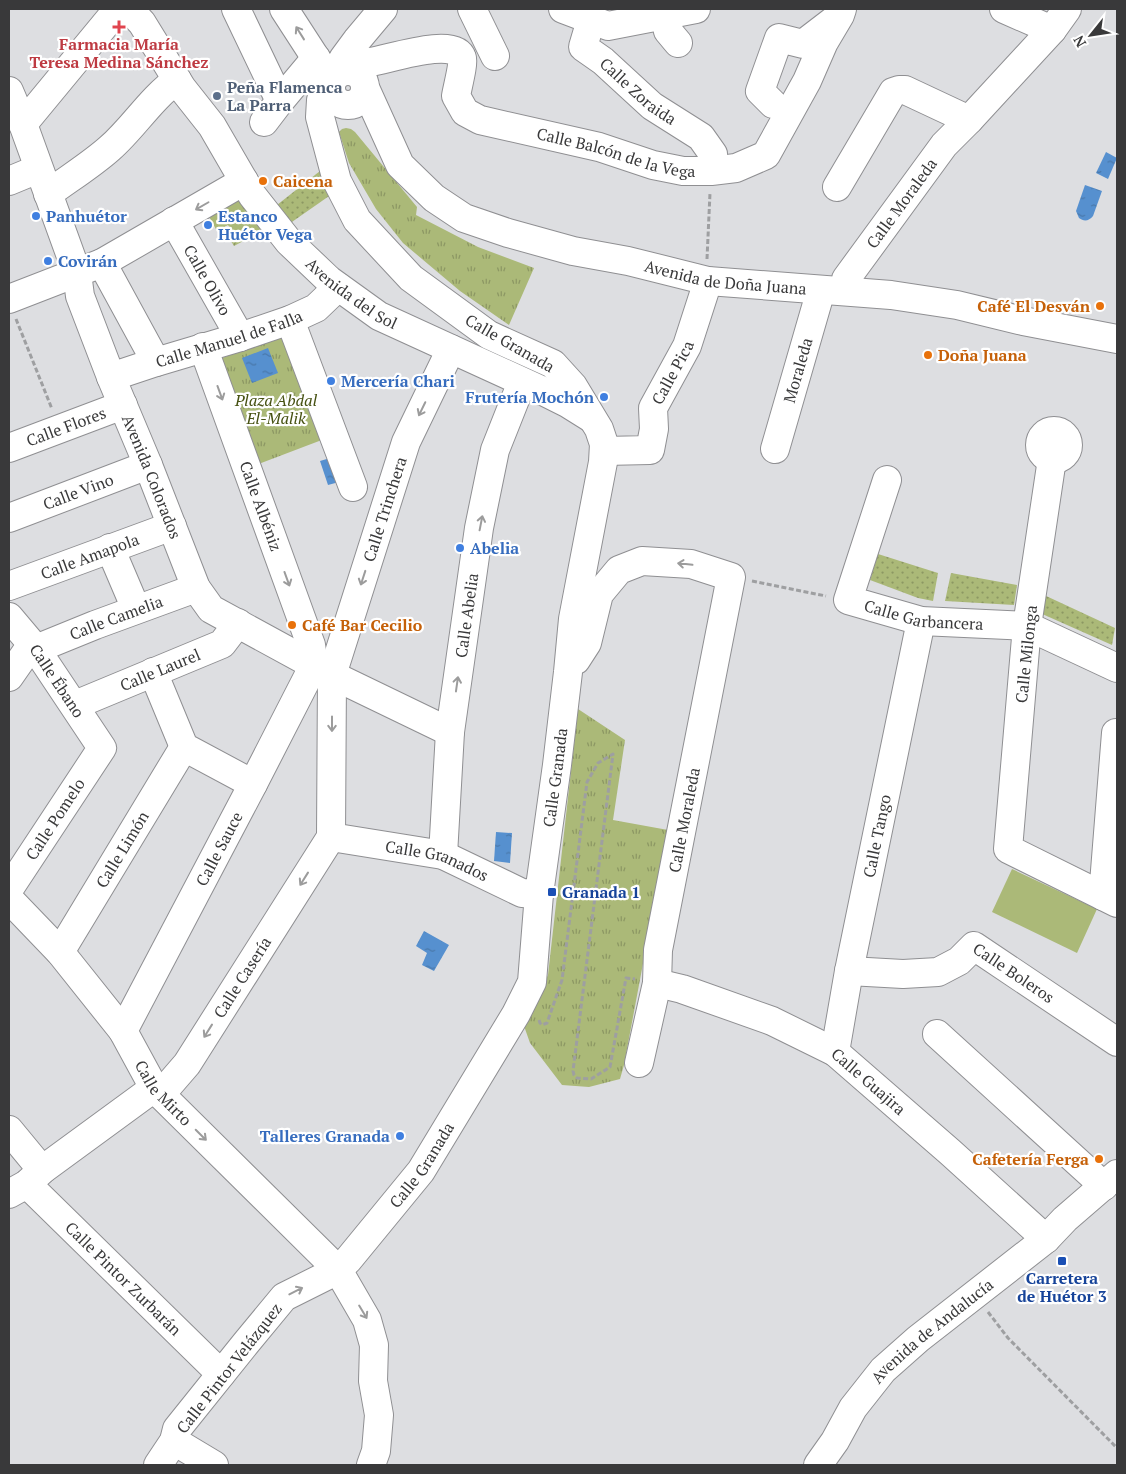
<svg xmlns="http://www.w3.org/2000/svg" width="1126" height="1474" font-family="'PT Serif',serif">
  <defs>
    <pattern id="grass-dots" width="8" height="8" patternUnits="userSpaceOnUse" patternTransform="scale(1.25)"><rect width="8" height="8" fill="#abb978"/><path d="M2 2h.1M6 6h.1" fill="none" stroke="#8c9763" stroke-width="1.8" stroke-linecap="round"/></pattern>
    <pattern id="park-tufts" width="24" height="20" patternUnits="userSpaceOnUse" patternTransform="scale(1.25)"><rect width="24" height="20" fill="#abb978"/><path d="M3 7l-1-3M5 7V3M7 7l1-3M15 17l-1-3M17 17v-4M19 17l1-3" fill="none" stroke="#8c9763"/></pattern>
    <pattern id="water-ripples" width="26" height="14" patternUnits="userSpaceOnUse" patternTransform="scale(1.25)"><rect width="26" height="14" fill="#5690cf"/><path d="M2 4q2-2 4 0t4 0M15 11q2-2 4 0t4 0" fill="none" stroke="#4877a9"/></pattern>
  </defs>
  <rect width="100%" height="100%" fill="#dddee1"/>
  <g fill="url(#grass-dots)">
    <path d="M320 171 332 194 289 224 277 205Z"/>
    <path d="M878 554 938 573 933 601 918 598 870 580Z"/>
    <path d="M951 573 1017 585 1014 605 945 601Z"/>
    <path d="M1044 595 1115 628 1112 645 1040 613Z"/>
  </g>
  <g fill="url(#park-tufts)">
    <path d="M346 128 351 129 355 132 417 207 416 215 478 247 534 268 509 325 460 291 403 243 376 209 349 163 339 132 342 129Z"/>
    <path d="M236 195 265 226 249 238 234 246 231 241 236 239 228 225 217 231 207 213Z"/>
    <path d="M289 334 327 438 256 465 219 359Z"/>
    <path d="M578 709 625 740 613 820 668 830 624 1065 620 1079 589 1087 562 1085 530 1043 524 1026 548 975Z"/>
  </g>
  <path fill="#abb978" d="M1012 869 1097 909 1077 953 992 912Z"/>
  <g fill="url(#water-ripples)">
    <path d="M1106 152 1117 158 1108 179 1096 173Z"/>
    <path d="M1085 185 1102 191 1093 216C1089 221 1084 222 1079 218L1076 211Z"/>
    <path d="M268 348 278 373 252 383 242 358Z"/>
    <path d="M330 458 339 482 328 485 320 461Z"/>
    <path d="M496 832 512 833 510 863 494 861Z"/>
    <path d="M424 931 449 945 434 971 422 965 427 953 416 946Z"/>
  </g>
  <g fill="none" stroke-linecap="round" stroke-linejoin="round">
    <defs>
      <g id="minor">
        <path id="s1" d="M129 9 142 23 182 88 212 126 252 195 289 242 329 280 379 316 543 391 567 403 591 418"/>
        <path d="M236 9 280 101"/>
        <path d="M284 9 319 63 335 76"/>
        <path d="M472 9 495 56"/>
        <path d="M563 9 608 26 696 9"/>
        <path d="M1004 9 1052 30"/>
        <path d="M664 15 668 31 678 43"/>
        <path id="s2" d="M591 20 583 47 603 61 652 106 701 137 713 154"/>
        <path id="s3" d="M370 62C387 60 455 36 462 58 464 63 457 89 456 96L465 112 480 120 599 147 653 165 683 171H711L736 168 766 155 807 81 824 42 840 15 842 9"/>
        <circle cx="348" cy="88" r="17"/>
        <path d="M342 71 343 59 357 40 383 9"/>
        <path id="s4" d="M366 90 400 165 434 198 464 218 508 233 573 251 628 261 708 281 891 295 957 305 1023 321 1117 339"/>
        <path id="s5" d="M9 91 23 124 77 273 80 296 111 377 148 465 196 588 211 609 332 675 450 732"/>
        <path d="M773 104 760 91 779 38 803 44 833 21"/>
        <path d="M264 122 280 101 316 58"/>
        <path d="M23 124 118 9"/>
        <path d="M9 181 38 169"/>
        <path d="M837 187 893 92 899 90H905L969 120"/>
        <path d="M48 194C68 179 91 165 110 148 134 127 151 98 177 80"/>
        <path id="s6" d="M174 221 240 337"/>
        <path d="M102 263 156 362"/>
        <path id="s7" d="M845 291 846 279 944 145 969 120 1052 30 1067 9"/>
        <path d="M9 299 102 263 244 181"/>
        <path d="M290 320 353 487"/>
        <path id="s8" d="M111 377 156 362 240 337 290 320 316 308 338 287"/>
        <circle cx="1054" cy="445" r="14"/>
        <path id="s9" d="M9 448 123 405"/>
        <path id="s10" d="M775 449 821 290"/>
        <path id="s11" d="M604 451 650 450 654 429 653 408 687 346 708 281"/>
        <path d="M1052 459 1027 626 1008 849 1117 903"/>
        <path id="s12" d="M887 480 848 600 921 621 1027 626 1117 668"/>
        <path id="s13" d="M9 518 148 465"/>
        <path d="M110 548 136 609"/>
        <path id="s14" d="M9 586 172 526"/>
        <path id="s15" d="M9 617 36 649 102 748 9 889"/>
        <path id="s16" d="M36 649 95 625 196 588"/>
        <path d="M576 660 587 643 599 594 619 570 642 561 691 564 731 577 658 950 657 983 639 1063"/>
        <path d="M153 672 184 747 253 784"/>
        <path d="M9 677 32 644"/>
        <path id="s17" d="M75 705 222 644 238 623"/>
        <path id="s18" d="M331 837 443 855 522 893 539 894"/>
        <path id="s19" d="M443 855 450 732 479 528 495 450 522 382"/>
        <path d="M1103 896 1116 733"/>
        <path id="s20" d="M9 899 60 952 123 1031 154 1088 338 1270 367 1320 374 1345 373 1381 379 1415 376 1451 371 1465"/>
        <path id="s21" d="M60 952 184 747"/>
        <path id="s22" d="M849 971 903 974 938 972 959 961 974 946 1117 1042"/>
        <path id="s23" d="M657 983 682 989 772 1021 835 1052 950 1152 1046 1239"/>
        <path id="s24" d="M123 1031 253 784 314 665 311 645 203 347"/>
        <path d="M937 1034 1104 1186"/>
        <path id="s25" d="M835 1052 849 971 921 621"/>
        <path d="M9 1130 42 1170"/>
        <path id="s26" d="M27 1184 221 1374"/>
        <path id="s27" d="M9 1194 27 1184 42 1170 154 1088 168 1086 187 1064 331 837 332 675 406 442 451 349"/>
        <path d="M174 1441 214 1465"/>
        <path id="s28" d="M158 1465 174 1441 177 1429 246 1343 284 1297 338 1270 348 1260 421 1171 516 1014 532 982 539 894 557 765 568 672 573 619 603 462 604 444 599 429 573 386 553 364 489 335 411 278 357 220 337 181 320 117 321 100 325 87 331 84"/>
        <path id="s29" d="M818 1465 835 1441 853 1408 883 1370 918 1339 1046 1239 1065 1219 1117 1174"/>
      </g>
    </defs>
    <use href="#minor" stroke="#8f8f92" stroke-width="30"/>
    <g stroke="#9e9fa1" stroke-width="3" stroke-dasharray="5 2.5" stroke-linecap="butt">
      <path d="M707 259 710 193"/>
      <path d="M16 319 52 409"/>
      <path d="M752 581 826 596"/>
      <path d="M539 1020 540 1023 542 1025 547 1023 562 980 587 782 598 763 613 754 573 1071 574 1075 577 1078 591 1079 610 1067 626 978 635 979"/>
      <path d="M988 1312 1008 1338 1117 1448"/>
    </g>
    <use href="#minor" stroke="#fff" stroke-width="28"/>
  </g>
  <defs><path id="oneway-shaft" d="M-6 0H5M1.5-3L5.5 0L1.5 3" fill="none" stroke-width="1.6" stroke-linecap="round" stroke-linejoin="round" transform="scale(1.25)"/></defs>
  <g stroke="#9c9c9c">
    <use href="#oneway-shaft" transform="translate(300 33) rotate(-122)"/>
    <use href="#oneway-shaft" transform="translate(202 206) rotate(150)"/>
    <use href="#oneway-shaft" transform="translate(220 393) rotate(70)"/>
    <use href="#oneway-shaft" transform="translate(422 409) rotate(116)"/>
    <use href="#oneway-shaft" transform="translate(481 523) rotate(-79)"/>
    <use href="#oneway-shaft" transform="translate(685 564) rotate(-174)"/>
    <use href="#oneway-shaft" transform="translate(363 578) rotate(108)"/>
    <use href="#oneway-shaft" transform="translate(287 579) rotate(70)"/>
    <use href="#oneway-shaft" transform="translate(457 684) rotate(-82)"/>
    <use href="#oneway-shaft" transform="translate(332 724) rotate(90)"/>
    <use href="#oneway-shaft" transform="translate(304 879) rotate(122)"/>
    <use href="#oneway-shaft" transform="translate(208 1031) rotate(122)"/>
    <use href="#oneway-shaft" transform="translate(201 1135) rotate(45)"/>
    <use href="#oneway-shaft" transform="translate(296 1291) rotate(-27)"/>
    <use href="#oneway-shaft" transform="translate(363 1312) rotate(59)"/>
  </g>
  <path fill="#e0444e" stroke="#fff" stroke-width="2" d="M116.5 19.5h5v5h5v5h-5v5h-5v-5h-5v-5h5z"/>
  <circle fill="#5c6f8a" stroke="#fff" stroke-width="2" cx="217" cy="96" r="5"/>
  <g fill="#e8710a" stroke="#fff" stroke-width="2">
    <circle cx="263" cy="181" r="5"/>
    <circle cx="1100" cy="306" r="5"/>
    <circle cx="928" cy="355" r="5"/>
    <circle cx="292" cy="625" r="5"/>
    <circle cx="1099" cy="1159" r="5"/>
  </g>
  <g fill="#3f7fe0" stroke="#fff" stroke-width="2">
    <circle cx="36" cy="216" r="5"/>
    <circle cx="208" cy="225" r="5"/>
    <circle cx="48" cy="261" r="5"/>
    <circle cx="331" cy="381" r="5"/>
    <circle cx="604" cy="397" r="5"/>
    <circle cx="460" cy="548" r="5"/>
    <circle cx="400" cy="1136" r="5"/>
  </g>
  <g fill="#1a4fb4" stroke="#fff" stroke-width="2">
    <rect x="547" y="887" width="10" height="10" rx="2.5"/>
    <rect x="1057" y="1256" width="10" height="10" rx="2.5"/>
  </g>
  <g text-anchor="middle" stroke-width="4.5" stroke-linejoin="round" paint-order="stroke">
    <g font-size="16" font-weight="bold" fill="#be3a42" stroke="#fff">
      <text x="119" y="50">Farmacia María<tspan x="119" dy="18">Teresa Medina Sánchez</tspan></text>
    </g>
    <g font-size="16" font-weight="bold" fill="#4e5e75" stroke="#fff" text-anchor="start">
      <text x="227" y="93">Peña Flamenca<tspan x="227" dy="18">La Parra</tspan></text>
    </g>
    <g font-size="16" fill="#39393a" stroke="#fff">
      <text dy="6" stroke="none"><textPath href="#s2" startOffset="99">Calle Zoraida</textPath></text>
      <text dy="6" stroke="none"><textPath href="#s3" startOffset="311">Calle Balcón de la Vega</textPath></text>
      <text dy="6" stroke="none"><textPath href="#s7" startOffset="106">Calle Moraleda</textPath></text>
      <text dy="6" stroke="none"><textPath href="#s4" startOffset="435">Avenida de Doña Juana</textPath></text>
      <text dy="6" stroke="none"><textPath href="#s6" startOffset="68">Calle Olivo</textPath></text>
      <text dy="6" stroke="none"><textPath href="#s1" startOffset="365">Avenida del Sol</textPath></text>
      <text dy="6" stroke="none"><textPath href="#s8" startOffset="124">Calle Manuel de Falla</textPath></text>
      <text transform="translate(510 343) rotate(30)" y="6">Calle Granada</text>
      <text dy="6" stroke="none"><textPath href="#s10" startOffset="82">Moraleda</textPath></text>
      <text dy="6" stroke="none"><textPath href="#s11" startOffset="129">Calle Pica</textPath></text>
      <text dy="6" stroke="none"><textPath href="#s9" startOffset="61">Calle Flores</textPath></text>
      <text dy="6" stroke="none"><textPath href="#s5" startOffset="412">Avenida Colorados</textPath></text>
      <text dy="6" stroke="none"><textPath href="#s13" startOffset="74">Calle Vino</textPath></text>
      <text transform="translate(261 506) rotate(70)" y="6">Calle Albéniz</text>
      <text dy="6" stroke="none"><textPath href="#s27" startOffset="828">Calle Trinchera</textPath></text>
      <text dy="6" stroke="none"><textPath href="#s14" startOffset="86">Calle Amapola</textPath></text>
      <text dy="6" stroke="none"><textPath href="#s12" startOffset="204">Calle Garbancera</textPath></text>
      <text dy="6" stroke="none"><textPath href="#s19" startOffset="241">Calle Abelia</textPath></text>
      <text dy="6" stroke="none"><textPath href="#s16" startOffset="86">Calle Camelia</textPath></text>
      <text transform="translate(1026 654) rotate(-84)" y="6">Calle Milonga</text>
      <text dy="6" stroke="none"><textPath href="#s17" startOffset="92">Calle Laurel</textPath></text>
      <text dy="6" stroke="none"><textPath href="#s15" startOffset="80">Calle Ébano</textPath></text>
      <text dy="6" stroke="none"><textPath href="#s28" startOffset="826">Calle Granada</textPath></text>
      <text transform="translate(55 819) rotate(-57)" y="6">Calle Pomelo</text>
      <text transform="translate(684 820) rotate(-79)" y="6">Calle Moraleda</text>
      <text dy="6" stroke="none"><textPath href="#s25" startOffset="220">Calle Tango</textPath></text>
      <text dy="6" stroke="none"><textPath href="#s21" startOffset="120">Calle Limón</textPath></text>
      <text dy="6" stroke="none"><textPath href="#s24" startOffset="206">Calle Sauce</textPath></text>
      <text dy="6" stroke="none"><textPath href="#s18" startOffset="109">Calle Granados</textPath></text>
      <text dy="6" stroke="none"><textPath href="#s27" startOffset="326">Calle Casería</textPath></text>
      <text dy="6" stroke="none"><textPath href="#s22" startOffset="182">Calle Boleros</textPath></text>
      <text dy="6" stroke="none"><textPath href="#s23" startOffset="236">Calle Guajira</textPath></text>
      <text dy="6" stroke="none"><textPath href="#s20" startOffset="249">Calle Mirto</textPath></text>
      <text dy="6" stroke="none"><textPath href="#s28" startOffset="406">Calle Granada</textPath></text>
      <text dy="6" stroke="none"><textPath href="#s26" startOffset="135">Calle Pintor Zurbarán</textPath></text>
      <text dy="6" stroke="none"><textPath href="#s29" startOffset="178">Avenida de Andalucía</textPath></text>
      <text transform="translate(229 1368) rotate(-52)" y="6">Calle Pintor Velázquez</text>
    </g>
    <g font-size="16" font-weight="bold" fill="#c56008" stroke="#fff" text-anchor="start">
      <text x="273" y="187">Caicena</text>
      <text x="1090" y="312" text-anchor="end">Café El Desván</text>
      <text x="938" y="361">Doña Juana</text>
      <text x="302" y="631">Café Bar Cecilio</text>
      <text x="1089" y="1165" text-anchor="end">Cafetería Ferga</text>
    </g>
    <g font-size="16" font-weight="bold" fill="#366cbe" stroke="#fff" text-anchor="start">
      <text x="46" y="222">Panhuétor</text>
      <text x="218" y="222">Estanco<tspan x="218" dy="18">Huétor Vega</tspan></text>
      <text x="58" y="267">Covirán</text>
      <text x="341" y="387">Mercería Chari</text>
      <text x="594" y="403" text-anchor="end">Frutería Mochón</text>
      <text x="470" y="554">Abelia</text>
      <text x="390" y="1142" text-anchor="end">Talleres Granada</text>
    </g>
    <g font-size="16" font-style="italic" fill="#465112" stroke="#fff">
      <text x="276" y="406">Plaza Abdal<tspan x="276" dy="18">El-Malik</tspan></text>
    </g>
    <g font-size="16" font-weight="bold" fill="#164399" stroke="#fff" text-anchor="start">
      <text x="562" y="898">Granada 1</text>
      <text x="1062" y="1284" text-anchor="middle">Carretera<tspan x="1062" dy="18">de Huétor 3</tspan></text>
    </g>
  </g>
  <rect width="1126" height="1474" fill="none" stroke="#39393a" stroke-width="20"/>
  <g transform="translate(1091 35) rotate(240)" stroke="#ffffff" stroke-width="4" paint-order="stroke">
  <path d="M0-4L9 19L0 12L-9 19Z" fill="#39393a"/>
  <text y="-8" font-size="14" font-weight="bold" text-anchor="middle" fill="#39393a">N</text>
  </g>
</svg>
